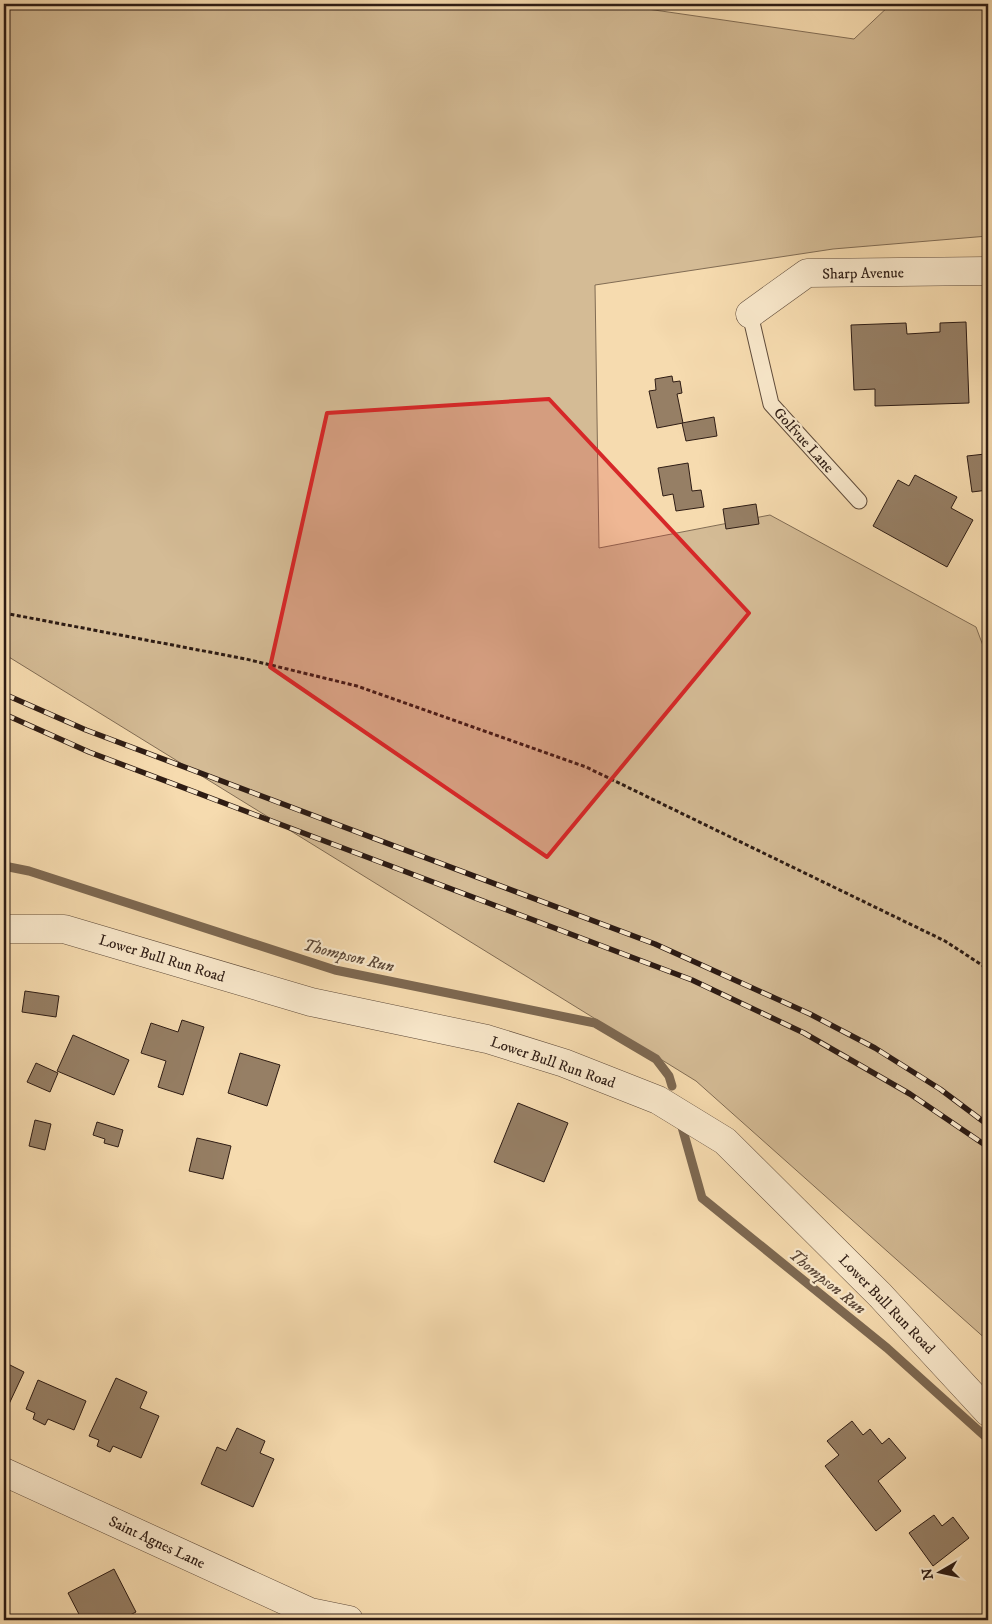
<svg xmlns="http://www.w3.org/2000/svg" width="992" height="1624" font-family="'IM FELL DW Pica',serif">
  <rect width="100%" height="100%" fill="#f6dbaf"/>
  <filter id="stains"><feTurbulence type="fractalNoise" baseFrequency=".004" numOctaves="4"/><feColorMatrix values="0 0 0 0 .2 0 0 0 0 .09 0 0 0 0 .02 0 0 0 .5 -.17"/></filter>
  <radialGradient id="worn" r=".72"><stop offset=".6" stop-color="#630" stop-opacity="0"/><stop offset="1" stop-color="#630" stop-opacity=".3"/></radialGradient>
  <path fill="#d4bb95" stroke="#816c54" d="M4 4H613L854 39 891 4H988V236L833 249 595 285 599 548 770 515 976 627 988 659V1341L696 1081 4 654Z"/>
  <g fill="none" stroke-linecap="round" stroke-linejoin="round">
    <g stroke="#7d6851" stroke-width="9">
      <path d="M4 866 29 871 335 970 595 1023 656 1059 669 1076 672 1086"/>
      <path d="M682 1127 702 1198 887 1348 988 1439"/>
    </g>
  </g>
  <g fill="#967f65" stroke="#2e1c14">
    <path d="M966 322 969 403 875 406V389L854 390 851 325 906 323 907 334 940 332V323Z"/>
    <path d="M672 376 673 382 680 381 682 393 677 394 683 423 657 428 649 391 656 390 655 379Z"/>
    <path d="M714 417 717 436 686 441 682 423Z"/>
    <path d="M985 454 988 490 972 492 967 456Z"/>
    <path d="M688 463 692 491 701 490 704 507 676 511 673 494 663 496 658 468Z"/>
    <path d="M915 475 957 497 951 508 973 520 947 567 873 526 898 480 909 486Z"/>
    <path d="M756 504 759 524 726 529 723 509Z"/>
    <path d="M25 991 59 996 56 1017 22 1012Z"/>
    <path d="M182 1020 204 1027 183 1095 158 1087 166 1061 141 1053 151 1023 178 1032Z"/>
    <path d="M73 1035 129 1060 114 1095 57 1071Z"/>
    <path d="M240 1053 280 1065 267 1106 228 1093Z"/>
    <path d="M36 1063 58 1073 50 1092 27 1082Z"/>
    <path d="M518 1103 568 1123 544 1182 494 1162Z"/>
    <path d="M35 1120 51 1124 45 1150 29 1146Z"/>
    <path d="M97 1122 123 1130 118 1147 104 1143 105 1139 93 1135Z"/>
    <path d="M197 1138 231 1146 223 1179 189 1171Z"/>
    <path d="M4 1362 24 1372 9 1404 4 1402Z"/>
    <path d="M116 1378 147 1392 140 1408 159 1416 141 1458 113 1446 110 1452 97 1446 99 1440 89 1436Z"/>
    <path d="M38 1380 86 1401 74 1430 48 1419 45 1425 33 1419 35 1413 26 1409Z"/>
    <path d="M852 1421 863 1435 870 1429 882 1444 889 1438 906 1458 878 1481 901 1511 876 1531 825 1466 839 1455 827 1441Z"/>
    <path d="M237 1428 265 1441 260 1453 274 1459 253 1507 201 1484 217 1447 226 1451Z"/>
    <path d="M934 1515 942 1526 953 1517 969 1538 933 1566 909 1533Z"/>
    <path d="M114 1569 136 1612 120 1620H82L68 1593Z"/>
  </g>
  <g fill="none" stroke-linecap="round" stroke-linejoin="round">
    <defs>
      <path id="service" d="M750 314 771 404 859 501"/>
      <g id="minor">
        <path d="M750 314 807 273 988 271"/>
        <path d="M4 929H64L311 1002 487 1039 564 1063 658 1100 725 1141 880 1295 988 1412"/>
        <path d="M4 1472 310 1612 349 1620"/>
      </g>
    </defs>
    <use href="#service" stroke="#604c3b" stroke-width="17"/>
    <use href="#minor" stroke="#604c3b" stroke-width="29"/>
    <path stroke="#2e1c14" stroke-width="3" stroke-dasharray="4 2.5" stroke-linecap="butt" d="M4 613 246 659 357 686 586 767 945 941 988 969"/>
    <use href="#service" stroke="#f9e8cb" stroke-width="15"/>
    <use href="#minor" stroke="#f9e8cb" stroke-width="28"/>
    <defs>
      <g id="rail">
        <path d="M4 694 86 730 655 944 810 1014 875 1048 940 1089 988 1125"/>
        <path d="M4 714 89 752 692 980 804 1033 910 1094 988 1147"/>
      </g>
    </defs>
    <use href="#rail" stroke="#2e1c14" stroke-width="5.5"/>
    <use href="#rail" stroke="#f9e8cb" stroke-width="4" stroke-dasharray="11" stroke-linecap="butt"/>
  </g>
  <path fill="#d62828" fill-opacity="0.2" stroke="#d62828" stroke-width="4" stroke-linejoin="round" d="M549 399 749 613 547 857 270 667 327 413Z"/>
  <g text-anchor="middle" stroke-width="4.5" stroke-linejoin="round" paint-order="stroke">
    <g font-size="15" fill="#2e1c14" stroke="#f9e8cb">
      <text transform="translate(863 273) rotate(-1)" y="5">Sharp Avenue</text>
      <text transform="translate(804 440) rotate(48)" y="5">Golfvue Lane</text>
      <text transform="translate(162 958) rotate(17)" y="5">Lower Bull Run Road</text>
      <text transform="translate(553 1062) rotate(19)" y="5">Lower Bull Run Road</text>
      <text transform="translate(887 1304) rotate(46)" y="5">Lower Bull Run Road</text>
      <text transform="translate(157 1542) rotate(25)" y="5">Saint Agnes Lane</text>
    </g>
    <g font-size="16" font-style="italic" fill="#5c4838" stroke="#f9e8cb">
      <text transform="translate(349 955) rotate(14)" y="6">Thompson Run</text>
      <text transform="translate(828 1281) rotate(39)" y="6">Thompson Run</text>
    </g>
  </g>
  <rect width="992" height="1624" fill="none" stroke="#f6dbaf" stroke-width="20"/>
  <rect x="5" y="5" width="982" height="1614" fill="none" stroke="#2e1c14" stroke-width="2.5"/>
  <rect x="10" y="10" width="972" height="1604" fill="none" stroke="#2e1c14"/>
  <g transform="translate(940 1572) rotate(261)" stroke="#f9e8cb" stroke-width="4" paint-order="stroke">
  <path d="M0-4L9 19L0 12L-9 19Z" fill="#2e1c14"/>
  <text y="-8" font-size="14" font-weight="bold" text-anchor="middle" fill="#2e1c14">N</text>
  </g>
  <rect width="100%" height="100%" filter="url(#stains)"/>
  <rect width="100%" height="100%" fill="url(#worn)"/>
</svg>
